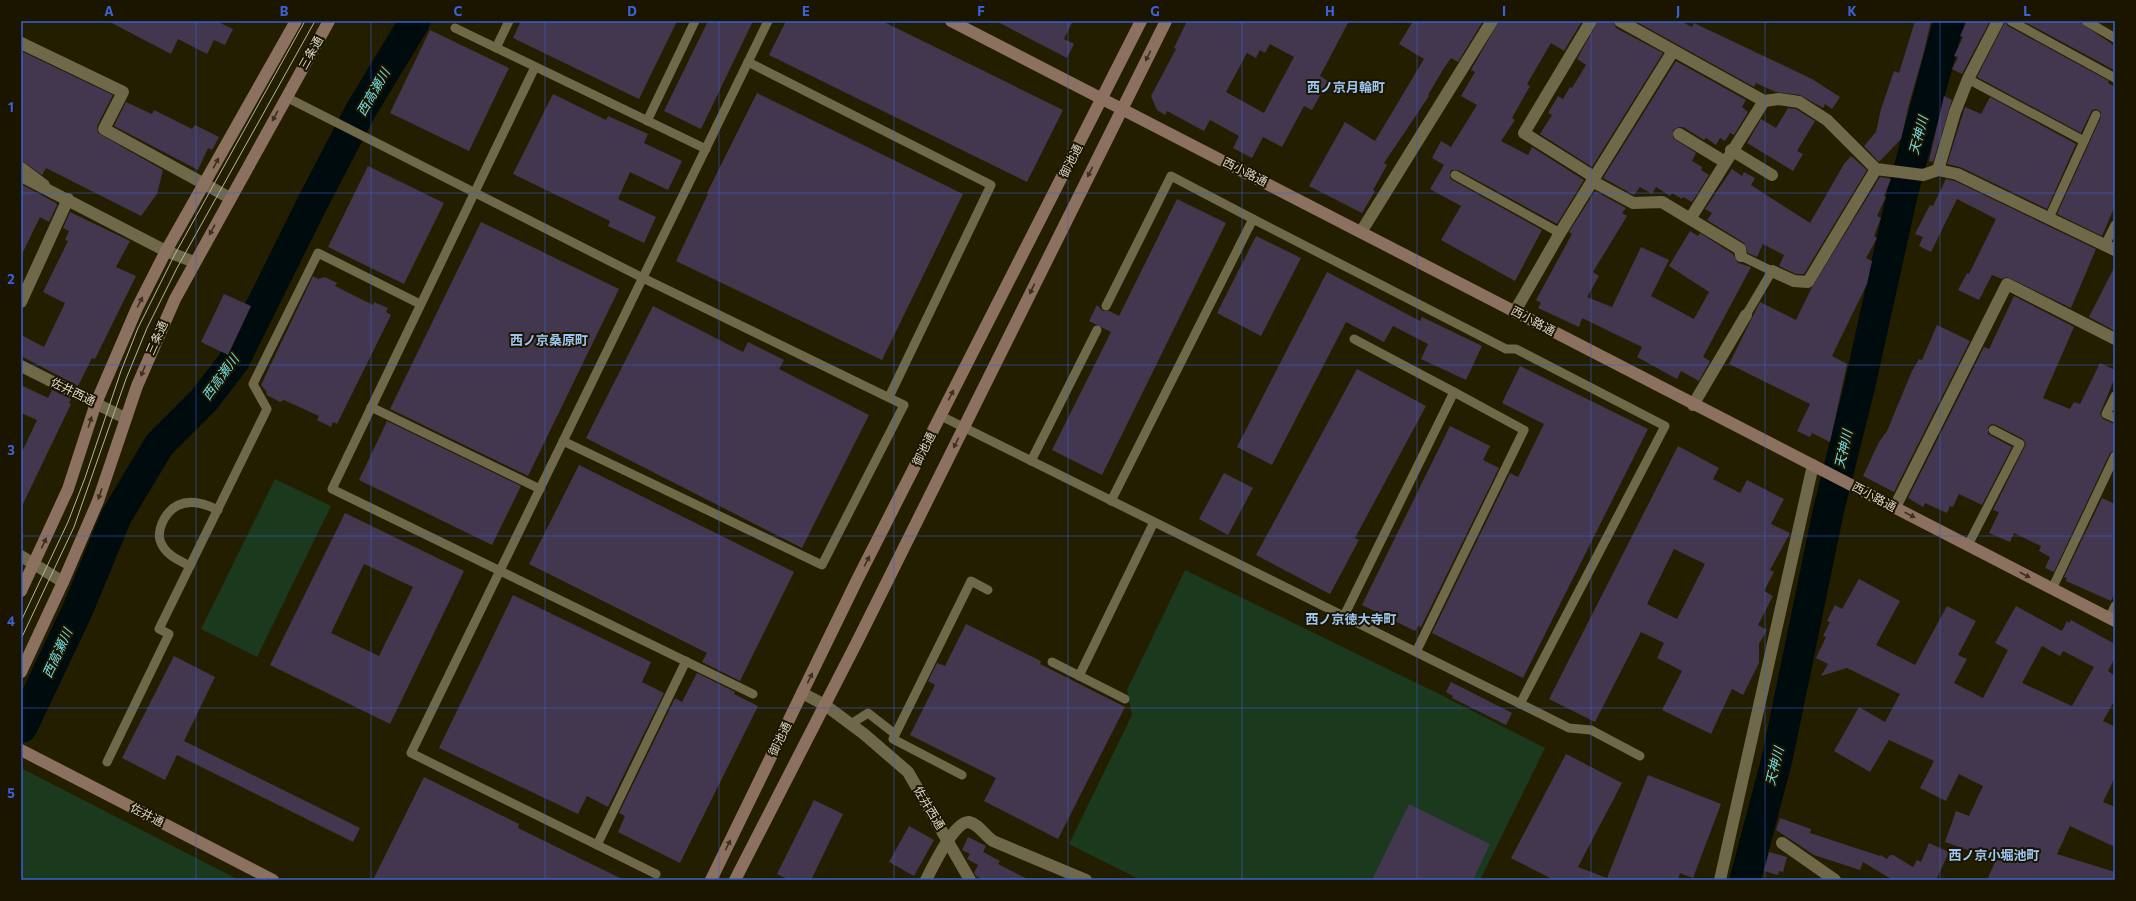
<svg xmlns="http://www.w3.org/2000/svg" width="2136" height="901" font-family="Commissioner,'Noto Sans JP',sans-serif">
  <rect width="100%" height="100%" fill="#241e01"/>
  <g fill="#1b391d">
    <path d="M275 479 331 506 257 657 201 629Z"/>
    <path d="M1185 570 1441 695 1545 748 1480 880H1141L1069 844 1132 715 1127 690Z"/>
    <path d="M21 768 239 880H21Z"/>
  </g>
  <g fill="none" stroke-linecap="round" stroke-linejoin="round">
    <g stroke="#000b0d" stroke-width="31">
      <path d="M22 727 78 609 116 517 159 445 204 400 234 361 315 198 361 110 415 21"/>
      <path d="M1745 880 1777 759 1829 508 1859 389 1902 195 1949 21"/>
    </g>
  </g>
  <g fill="#43364f" fill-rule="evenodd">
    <path d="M108 21H216L233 29 225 45 214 40 207 54 178 39 171 54Z"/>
    <path d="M521 21H677L639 99 513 38Z"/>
    <path d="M708 21H753L701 129 664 111Z"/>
    <path d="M786 21H882L1063 110 1027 182 769 55Z"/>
    <path d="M996 21H1073L1064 39 1074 44 1067 58Z"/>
    <path d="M1187 21H1349L1320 76 1328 81 1312 110 1304 106 1282 147 1263 137 1252 158 1233 148 1239 136 1210 120 1204 131 1167 111 1165 115 1157 110 1151 96 1176 49 1174 48ZM1270 44 1294 57 1264 113 1226 92 1247 53 1256 58 1260 50 1265 53Z"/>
    <path d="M1413 21H1483L1458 62 1451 58 1444 68 1428 95 1429 96 1384 163 1387 165 1373 190 1375 191 1362 213 1309 186 1345 122 1375 141 1424 59 1399 44Z"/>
    <path d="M1499 21H1582L1564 51 1551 43 1527 84 1530 86 1512 118 1515 120 1501 141 1528 155 1532 147 1584 180 1557 224 1458 170H1452L1450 172V178L1452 180 1542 230 1515 281 1441 240 1461 206 1430 189 1444 165 1432 158 1441 141 1451 147 1477 105 1461 96 1475 72 1471 70Z"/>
    <path d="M1598 21H1613L1616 28 1663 53 1592 167 1540 134 1552 115 1548 113 1558 96 1563 99 1570 87 1572 88 1586 65 1577 59Z"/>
    <path d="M1635 21H1680L1692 27 1694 23 1812 79 1840 97 1832 109 1825 104 1823 108 1800 95 1776 92 1756 83 1754 87Z"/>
    <path d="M1915 21H1931L1923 55 1909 104 1901 139 1879 162 1864 146 1876 132 1881 109 1894 71 1899 73Z"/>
    <path d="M1967 21H1990L1962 74 1952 69 1958 57 1954 56 1963 37 1960 36Z"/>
    <path d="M2023 21H2076L2081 23 2115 46 2114 70Z"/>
    <path d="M2005 22 2008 26 2109 81 2108 83 2115 87V206L2102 236 2057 214 2101 117V112L2096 109 2092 110 2081 133 1977 77Z"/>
    <path d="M430 30 509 68 469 151 390 113Z"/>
    <path d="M21 51 113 95 97 126 98 133 163 170 157 194 141 216 46 168 42 175 21 160Z"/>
    <path d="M1676 61 1746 100 1742 107 1748 112 1734 135 1730 133 1725 141 1720 138 1716 145 1706 138 1704 140 1683 127H1679L1673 130V138L1696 153 1692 161 1702 167 1701 170 1709 175 1692 202 1683 197 1682 199 1672 193 1670 196 1656 187 1652 194 1640 187 1634 195 1603 178Z"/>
    <path d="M757 93 963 194 882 360 676 261 708 194 707 193Z"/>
    <path d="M553 94 606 120 608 116 648 134 644 143 682 161 668 190 630 172 618 199 656 217 644 243 608 226 610 221 513 174Z"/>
    <path d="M1944 96 1952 100 1933 162 1929 161Z"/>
    <path d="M1990 97 2076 144 2047 209 1960 167 1947 164 1965 107 1981 114Z"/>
    <path d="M126 102 152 114 154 110 192 129 195 125 219 137 212 150 208 148 198 170 114 126Z"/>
    <path d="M1788 108 1796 109 1815 121 1797 151 1803 154 1793 171 1747 143 1761 119 1776 128Z"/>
    <path d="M1851 156 1867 170 1804 274H1796L1779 266 1784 255 1763 244 1757 257 1748 253 1744 243 1707 220 1712 213 1705 209 1732 169 1742 176 1744 172 1755 178 1751 185 1810 223 1844 164Z"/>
    <path d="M368 166 444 203 404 284 328 247Z"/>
    <path d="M1880 177 1891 179 1884 196 1886 197 1877 216 1881 218 1874 236 1877 238 1866 258 1872 261 1867 284 1832 356 1847 364 1830 442 1812 433 1810 437 1797 431 1810 404 1729 364 1760 302 1796 320 1811 289Z"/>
    <path d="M1946 179 1955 181 2096 249 2071 308 2007 277 2002 279 1992 275 1979 300 1958 290 1967 273 1969 274 1996 219 1957 199 1931 252 1919 246 1923 237 1915 234 1930 205 1933 206Z"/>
    <path d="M21 184 56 203 57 205 49 222 40 217 21 256Z"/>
    <path d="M1595 191 1626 208 1622 213 1627 216 1593 272 1599 276 1587 297 1612 307 1641 247 1669 260 1651 296 1694 319 1709 292 1669 266 1690 231 1698 236 1700 233 1733 254 1738 263 1751 267 1703 357 1710 361 1699 381 1681 371 1677 379 1637 357 1642 347 1582 318 1579 327 1538 308 1541 303 1536 300 1572 234 1569 232Z"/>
    <path d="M1177 199 1226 223 1102 475 1052 450 1111 332 1089 321 1097 305 1103 311H1109L1119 316Z"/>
    <path d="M70 212 130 241 116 267 136 276 95 359 92 358 78 386 21 356V335L44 347 65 303 43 292 68 241 65 240 69 231 63 228Z"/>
    <path d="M481 222 619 289 528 476 390 409Z"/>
    <path d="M1256 236 1301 258 1261 336 1217 313Z"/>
    <path d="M2115 266V331L2089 317Z"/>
    <path d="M1327 272 1420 321 1422 317 1482 346 1466 380 1421 359 1428 344 1393 326 1384 342 1346 322 1272 465 1237 447Z"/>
    <path d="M313 276 318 279 325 277 337 283 335 286 373 305 374 302 388 308 386 312 391 315 337 424 333 422 331 427 317 420 319 416 284 400 280 402 267 395 266 391 261 385Z"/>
    <path d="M224 294 251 306 228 355 201 342Z"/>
    <path d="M2014 296 2074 327 2043 398 2070 409 2074 402 2080 404 2100 363 2115 370V377L2100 414 2103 419 2115 424V450L2110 453 2054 572 2045 568 2050 557 2039 551 2041 546 2014 533 2010 542 1989 533 1999 512 1993 510 2026 444 2023 439 1996 425 1992 424 1988 427V434L2012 447 1982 505 1959 494 1953 507 1950 506 1947 513 1925 503 1923 507 1908 498 1984 347 1989 349Z"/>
    <path d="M653 306 743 352 748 342 784 360 779 369 869 415 802 548 586 438Z"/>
    <path d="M1937 325 1970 341 1894 492 1863 476 1879 442 1887 431 1912 371 1919 359 1922 360Z"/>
    <path d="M1520 366 1648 429 1523 678 1432 633 1510 473 1518 477 1544 424 1502 403Z"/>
    <path d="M1357 369 1426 406 1355 538 1359 540 1330 594 1256 555Z"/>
    <path d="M21 385 48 398 52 390 71 399 69 403 71 404 21 508V454L37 420 21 413Z"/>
    <path d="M387 421 521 486 492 545 359 480Z"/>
    <path d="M1450 426 1490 446 1483 460 1499 468 1421 627 1418 626 1415 631 1362 605Z"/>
    <path d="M1678 446 1719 468 1713 479 1740 493 1747 480 1784 499 1771 524 1790 533 1770 570 1774 572 1764 591 1773 596 1758 625 1767 630 1759 644V663L1743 695 1732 689 1711 734 1662 710 1682 671 1657 658 1664 643 1641 632 1595 722 1549 699ZM1674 549 1705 564 1677 619 1647 604Z"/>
    <path d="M579 465 794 572 740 681 702 662 707 653 529 564Z"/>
    <path d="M1224 473 1253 488 1228 535 1199 519Z"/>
    <path d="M2102 498 2115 504V592L2111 601 2066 581 2067 578 2064 577Z"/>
    <path d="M345 513 464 571 390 724 270 665ZM364 564 413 587 379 656 331 633Z"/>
    <path d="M1859 579 1900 601 1876 645 1915 665 1947 606 1976 621 1958 655 1967 659 1954 683 1983 698 2008 650 1995 643 2016 606 2062 631 2067 621 2069 623 2071 620 2115 644V658L2108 671 2115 676V700L2103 721 2115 727V777L2103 802 2115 807V847L2070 826 2057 854 2115 872V880H1987L1996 860 1945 842 1956 811 1969 816 1983 786 1959 774 1946 801 1920 788 1934 761 1889 740 1870 772 1834 751 1859 707 1885 722 1900 694 1847 668 1821 676 1828 664 1816 658 1826 637 1823 636 1830 622 1827 621 1835 605 1842 609ZM2042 646 2060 656 2063 651 2094 667 2072 706 2022 683Z"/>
    <path d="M513 595 651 662 642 682 664 693 608 807 587 796 578 814 439 748Z"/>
    <path d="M966 624 1041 661 1040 664 1125 707 1058 839 984 801 996 778 910 735 935 685 928 681 937 663 945 666Z"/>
    <path d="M174 656 215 677 184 741 360 828 353 842 177 755 165 780 122 758Z"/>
    <path d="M697 673 735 692 734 694 758 706 680 863 618 832 625 816 619 813 675 698 682 702Z"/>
    <path d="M1451 682 1512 713 1506 725 1452 698 1453 696 1446 692Z"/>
    <path d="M1566 754 1622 783 1578 867 1607 878 1648 775 1721 804 1693 878 1680 873 1678 880H1554L1511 858Z"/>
    <path d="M424 777 519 824 518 828 624 880H373Z"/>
    <path d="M814 800 843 814 811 880H789L777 874Z"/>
    <path d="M1409 804 1490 844 1473 880H1372Z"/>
    <path d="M1780 818 1811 829 1810 833 1880 856 1881 855 1887 859 1890 855H1893L1913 867 1917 860 1921 862 1929 843 1949 852 1936 880H1893L1863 862 1860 870 1814 855 1776 830Z"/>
    <path d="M909 826 934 840 914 876 889 862Z"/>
    <path d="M968 837 986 846 983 852 1000 861 998 864 1029 880H984L976 876 974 873 978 865 967 859 970 854 962 850Z"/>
    <path d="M1769 852 1787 857 1783 872 1779 871 1778 875 1764 871Z"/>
  </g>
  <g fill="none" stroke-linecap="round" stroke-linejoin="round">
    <g stroke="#6f694a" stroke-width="9">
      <path d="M2011 21 2115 78"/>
      <path d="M2086 21 2115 38"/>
      <path d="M455 28 706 149"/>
      <path d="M496 48 509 21"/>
      <path d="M748 62 991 185 889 397"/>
      <path d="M535 67 332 489 753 694"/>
      <path d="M1968 79 2084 141"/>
      <path d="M286 97 643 278 904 405 822 565 563 441"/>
      <path d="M647 121 695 21"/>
      <path d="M21 166 45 184"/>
      <path d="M1455 175 1560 233"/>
      <path d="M2049 218 2096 115"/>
      <path d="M1253 219 1506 349H1516L1665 426 1520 704"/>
      <path d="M2105 245 2115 225"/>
      <path d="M1741 256 1772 271 1746 315"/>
      <path d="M1106 306 1171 176 1253 219 1111 501"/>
      <path d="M2115 396 2106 414 2115 418"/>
      <path d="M371 407 540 489"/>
      <path d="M941 416 1569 728 1591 730 1640 756"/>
      <path d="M1031 461 1097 330"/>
      <path d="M1968 545 2020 444 1993 430"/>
      <path d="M190 566C178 560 164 554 160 540 158 533 161 525 164 519 177 497 198 500 218 510"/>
      <path d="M2052 589 2115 456"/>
      <path d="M1344 616 1454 392 1354 339"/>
      <path d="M2109 618 2115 606"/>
      <path d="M1416 652 1524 430 1454 392"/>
      <path d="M1052 662 1125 699"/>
      <path d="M1079 676 1154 522"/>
      <path d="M851 724 868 713 895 734"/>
      <path d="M107 762 169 634 159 629 267 409 253 384 318 253 420 304"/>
      <path d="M962 775 893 739 971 581 988 590"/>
      <path d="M597 845 686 661"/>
      <path d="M656 874 411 753 768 21"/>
    </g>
    <g stroke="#6f694a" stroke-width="12">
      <path d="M1591 21 1524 133 1594 177"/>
      <path d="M1620 21 1764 101 1779 99 1799 102 1827 120 1876 169 1923 175 1938 170 1957 174 2115 250"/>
      <path d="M21 43 123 92 104 129 230 198"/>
      <path d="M1679 134 1725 162"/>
      <path d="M1731 150 1772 175"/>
      <path d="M1938 170 1955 112 1968 79 1998 21"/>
      <path d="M21 176 166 251 194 262"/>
      <path d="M1592 181 1633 203 1662 202 1740 249 1741 256"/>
      <path d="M1690 219 1764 101"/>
      <path d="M1361 232 1492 21"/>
      <path d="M1772 271 1794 281 1808 282 1876 169"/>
      <path d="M21 302 68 199"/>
      <path d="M1515 311 1560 233 1673 51"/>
      <path d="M21 366 125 418"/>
      <path d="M1693 405 1746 315"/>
      <path d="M1895 507 2007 284 2115 339"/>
      <path d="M21 556 63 582"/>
      <path d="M802 693 825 705 864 734 908 772 970 880"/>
      <path d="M1782 843 1835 880"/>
      <path d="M926 880C932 868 955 820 969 822 979 824 985 836 993 841L1086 880"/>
      <path d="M1720 880 1813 465"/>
    </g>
    <g stroke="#8c7060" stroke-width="12">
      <path d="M951 21 2115 621"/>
      <path d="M21 591 68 489 96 403 137 308 166 251 296 21"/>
      <path d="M21 672 63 582 98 501 137 386 175 299 329 21"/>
      <path d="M21 750 273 880"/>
      <path d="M711 880 857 580 1141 21"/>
      <path d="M735 880 858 640 1166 21"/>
    </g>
    <g stroke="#b7b4a1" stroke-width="1">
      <path d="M21 621 68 522 85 478 121 371 138 328 175 254 305 21"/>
      <path d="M21 639 74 527 126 379 147 328 177 268 315 21"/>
    </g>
  </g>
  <defs><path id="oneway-solid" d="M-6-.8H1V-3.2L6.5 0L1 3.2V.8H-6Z"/></defs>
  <g fill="#3d301d">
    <use href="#oneway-solid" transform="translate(1148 56) rotate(117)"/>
    <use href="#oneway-solid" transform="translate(275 116) rotate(119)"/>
    <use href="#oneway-solid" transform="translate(216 163) rotate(-61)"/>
    <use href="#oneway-solid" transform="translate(1090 172) rotate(116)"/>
    <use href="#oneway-solid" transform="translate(212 230) rotate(119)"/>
    <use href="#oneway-solid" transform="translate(1032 289) rotate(116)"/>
    <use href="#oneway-solid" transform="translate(140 302) rotate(-63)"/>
    <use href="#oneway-solid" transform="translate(143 371) rotate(112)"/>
    <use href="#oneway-solid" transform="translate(951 395) rotate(-63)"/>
    <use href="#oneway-solid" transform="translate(90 422) rotate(-72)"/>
    <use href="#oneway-solid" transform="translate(956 443) rotate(117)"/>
    <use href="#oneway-solid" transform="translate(100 494) rotate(109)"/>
    <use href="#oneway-solid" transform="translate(1910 515) rotate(27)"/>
    <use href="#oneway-solid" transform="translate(44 543) rotate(-65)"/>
    <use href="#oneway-solid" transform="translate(867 561) rotate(-63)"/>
    <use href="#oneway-solid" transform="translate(2025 575) rotate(27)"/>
    <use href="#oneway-solid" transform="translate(810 678) rotate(-64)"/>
    <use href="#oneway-solid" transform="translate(728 845) rotate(-64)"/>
  </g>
  <path fill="none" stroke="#3962d5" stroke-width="1" stroke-opacity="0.55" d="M196 21V880M371 21V880M545 21V880M719 21V880M894 21V880M1068 21V880M1242 21V880M1417 21V880M1591 21V880M1765 21V880M1940 21V880M21 193H2115M21 365H2115M21 536H2115M21 708H2115"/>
  <g text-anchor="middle" stroke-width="4" stroke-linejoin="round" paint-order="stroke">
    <g font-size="12" fill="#d9d6c5" stroke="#1b1500">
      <text transform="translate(311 53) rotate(-61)" y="4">三条通</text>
      <text transform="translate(1071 161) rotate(-63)" y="4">御池通</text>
      <text transform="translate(1245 172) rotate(27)" y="4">西小路通</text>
      <text transform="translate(1533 321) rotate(28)" y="4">西小路通</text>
      <text transform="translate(157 338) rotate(-66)" y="4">三条通</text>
      <text transform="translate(73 392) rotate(26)" y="4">佐井西通</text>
      <text transform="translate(924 449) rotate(-63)" y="4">御池通</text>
      <text transform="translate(1874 497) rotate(28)" y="4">西小路通</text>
      <text transform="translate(780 739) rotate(-64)" y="4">御池通</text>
      <text transform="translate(929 808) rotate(59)" y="4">佐井西通</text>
      <text transform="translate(147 815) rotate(27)" y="4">佐井通</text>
    </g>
    <g font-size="13" font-weight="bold" fill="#9dc6f5" stroke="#1b1500">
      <text x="1346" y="92">西ノ京月輪町</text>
      <text x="549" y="345">西ノ京桑原町</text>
      <text x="1351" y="624">西ノ京徳大寺町</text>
      <text x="1994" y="860">西ノ京小堀池町</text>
    </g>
    <g font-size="13" font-style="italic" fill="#74dee6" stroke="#1b1500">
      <text transform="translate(373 92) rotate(-60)" y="5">西高瀬川</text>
      <text transform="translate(1918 135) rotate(-75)" y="5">天神川</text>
      <text transform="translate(220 377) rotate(-54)" y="5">西高瀬川</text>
      <text transform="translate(1843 449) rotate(-77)" y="5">天神川</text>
      <text transform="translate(57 653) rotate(-65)" y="5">西高瀬川</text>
      <text transform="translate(1774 766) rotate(-76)" y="5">天神川</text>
    </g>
  </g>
  <rect width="2136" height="901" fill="none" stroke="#1b1500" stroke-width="44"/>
  <rect x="22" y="22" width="2092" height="857" fill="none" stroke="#3962d5" stroke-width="1.5"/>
  <g font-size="13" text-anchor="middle" font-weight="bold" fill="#3962d5">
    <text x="109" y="16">A</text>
    <text x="284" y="16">B</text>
    <text x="458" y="16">C</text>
    <text x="632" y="16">D</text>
    <text x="806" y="16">E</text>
    <text x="981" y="16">F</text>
    <text x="1155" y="16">G</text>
    <text x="1330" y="16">H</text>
    <text x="1504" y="16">I</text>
    <text x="1678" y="16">J</text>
    <text x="1852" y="16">K</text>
    <text x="2027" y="16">L</text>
    <text x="11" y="112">1</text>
    <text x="11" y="284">2</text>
    <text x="11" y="455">3</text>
    <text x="11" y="626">4</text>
    <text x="11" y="798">5</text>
  </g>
</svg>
